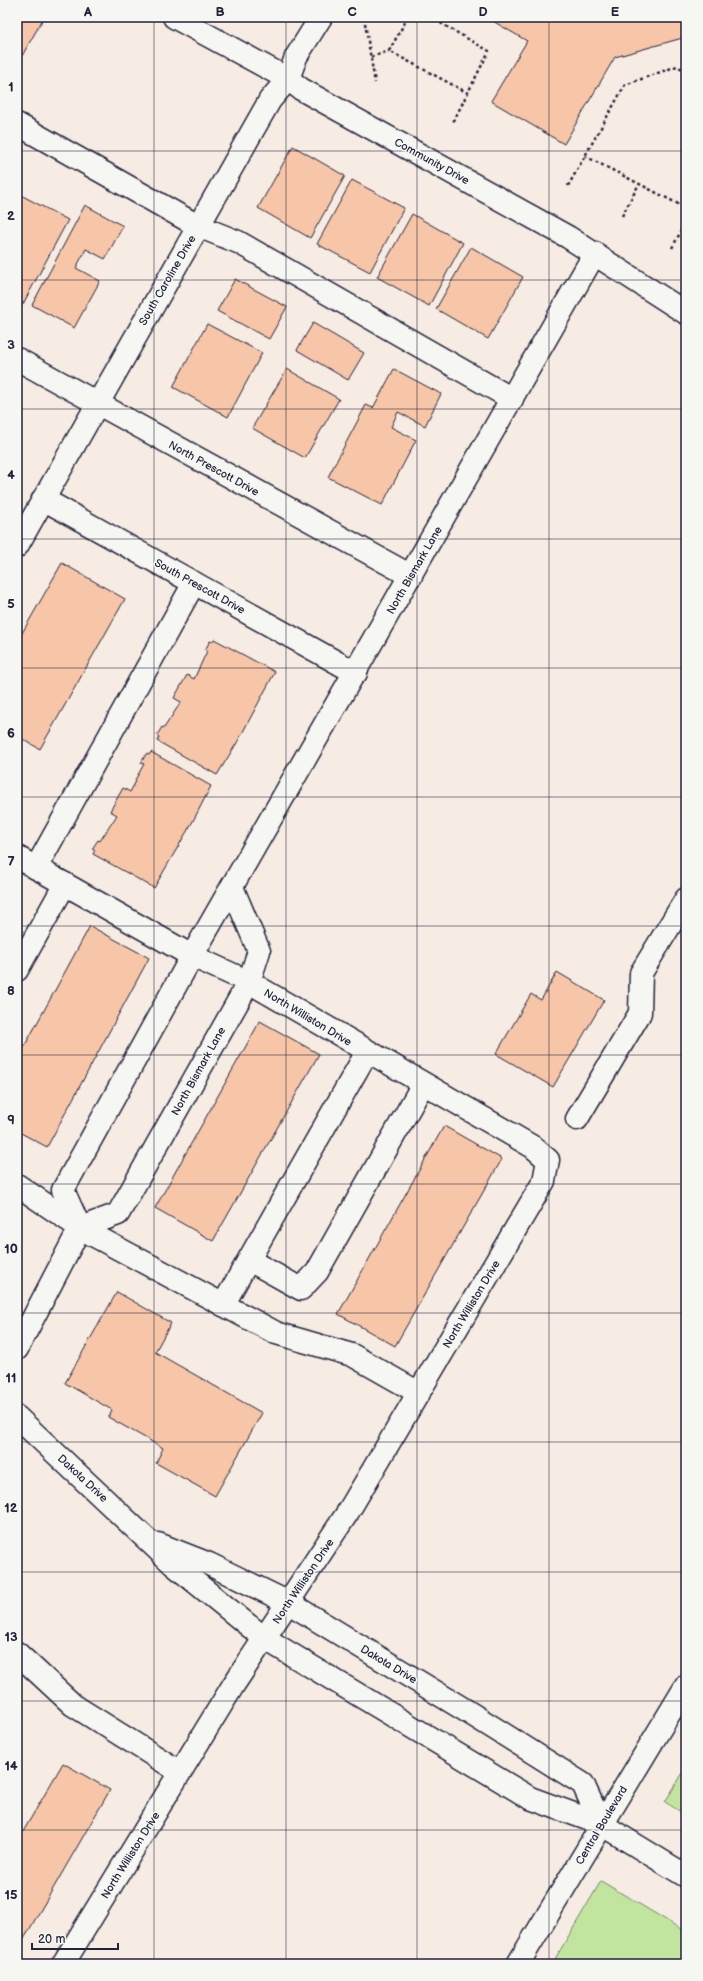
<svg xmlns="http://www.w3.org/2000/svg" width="703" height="1981" font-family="'Balsamiq Sans',sans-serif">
  <rect width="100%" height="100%" fill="#f6ece3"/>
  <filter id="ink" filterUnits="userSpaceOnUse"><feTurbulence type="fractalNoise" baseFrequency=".025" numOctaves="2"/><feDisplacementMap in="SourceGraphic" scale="8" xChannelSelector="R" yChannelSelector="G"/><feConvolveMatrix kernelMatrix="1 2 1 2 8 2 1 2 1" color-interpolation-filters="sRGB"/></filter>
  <g filter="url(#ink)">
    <g fill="#c1e59f" stroke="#72846d">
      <path d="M686 1768V1815L665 1802Z"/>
      <path d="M601 1881 686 1932V1964H552Z"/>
    </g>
    <g fill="#f7c5a7" stroke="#22223b">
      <path d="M17 17H44L18 63H17Z"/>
      <path d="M486 17H686V37L615 57 564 144 491 101 527 41Z"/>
      <path d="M293 146 345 176 310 238 258 208Z"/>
      <path d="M352 180 404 208 370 272 317 244Z"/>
      <path d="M17 193 68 220 23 304 17 301Z"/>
      <path d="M85 205 123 226 105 259 86 249 76 268 100 281 74 328 32 305Z"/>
      <path d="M412 214 463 243 429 306 377 277Z"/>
      <path d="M471 247 523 277 488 339 436 309Z"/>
      <path d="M235 279 287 307 269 339 217 311Z"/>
      <path d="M313 323 364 353 348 380 297 350Z"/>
      <path d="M207 324 262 353 228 417 173 387Z"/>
      <path d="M287 369 339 399 305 458 252 428Z"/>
      <path d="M394 369 441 394 425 426 398 412 391 427 416 440 382 505 328 477 366 405 373 408Z"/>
      <path d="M62 563 125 599 40 749 17 736V642Z"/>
      <path d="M214 639 275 672 238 741 217 775 157 741 159 737 157 735 162 727 164 728 181 702 174 698 187 675 194 679 207 651 205 650 210 641 212 642Z"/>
      <path d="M151 752 211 786 193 821 154 888 93 854 95 850 92 849 98 840 100 841 117 815 110 811 123 788 130 792 136 781 135 780 144 764 141 763 146 754 149 755Z"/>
      <path d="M90 926 149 958 47 1147 17 1131V1060Z"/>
      <path d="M557 972 604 1000 553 1087 496 1054 531 994 541 1000Z"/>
      <path d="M260 1021 319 1054 213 1241 155 1208Z"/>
      <path d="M444 1126 502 1159 395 1346 338 1314Z"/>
      <path d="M117 1292 171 1323 155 1352 262 1413 215 1496 156 1463 163 1448 108 1417 112 1410 65 1383Z"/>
      <path d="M63 1763 110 1790 17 1951V1842Z"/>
    </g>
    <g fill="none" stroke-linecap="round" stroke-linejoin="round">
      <defs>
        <g id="minor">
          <path d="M174 17 288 79 301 89 568 237 686 313"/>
          <path d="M17 124 198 226 238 242 512 399"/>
          <path d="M17 359 411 576"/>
          <path d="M43 499 356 673"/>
          <path d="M17 546 270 100 288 79 296 57 321 17"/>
          <path d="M17 857 192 956 249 982 533 1147 548 1160 544 1181 348 1512 234 1684 63 1964"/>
          <path d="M36 868 194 583"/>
          <path d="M17 970 65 884"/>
          <path d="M577 1119 640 1013 641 973 686 899"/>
          <path d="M17 1185 80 1228 276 1333 352 1355 419 1393"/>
          <path d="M80 1228 63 1190 192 956 595 253"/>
          <path d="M249 1260 301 1289 317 1272 423 1084"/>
          <path d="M223 1305 367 1052"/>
          <path d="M17 1349 80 1228 118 1214 249 982 259 951 232 887"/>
          <path d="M17 1417 173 1564 264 1638 530 1798 601 1824 686 1876"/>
          <path d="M158 1544 209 1564 289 1603 465 1710 583 1784 601 1824"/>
          <path d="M17 1653 73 1705 180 1772"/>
          <path d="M518 1964 686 1686"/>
        </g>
      </defs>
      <use href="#minor" stroke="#22223b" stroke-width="25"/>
      <g stroke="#22223b" stroke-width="2.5" stroke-dasharray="3 3" stroke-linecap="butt">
        <path d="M408 17 389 51 468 93"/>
        <path d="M430 17 489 51 452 124"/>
        <path d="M365 23 375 83"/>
        <path d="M371 57 389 51"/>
        <path d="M585 156 686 208"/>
        <path d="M568 186 625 85 677 66 686 71"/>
        <path d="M622 216 639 184"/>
        <path d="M672 248 686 222"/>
      </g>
      <use href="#minor" stroke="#f6f6f2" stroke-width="22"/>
    </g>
  </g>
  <path fill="none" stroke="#22223b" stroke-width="1" stroke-opacity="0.55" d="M154 17V1964M286 17V1964M417 17V1964M549 17V1964M17 151H686M17 280H686M17 409H686M17 539H686M17 668H686M17 797H686M17 926H686M17 1055H686M17 1184H686M17 1313H686M17 1442H686M17 1572H686M17 1701H686M17 1830H686"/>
  <g text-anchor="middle" stroke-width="3" stroke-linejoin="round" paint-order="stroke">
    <g font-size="11" fill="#22223b" stroke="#f6f6f2">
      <text transform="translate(432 161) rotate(29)" y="4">Community Drive</text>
      <text transform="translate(167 280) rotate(-60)" y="4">South Caroline Drive</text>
      <text transform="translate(214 468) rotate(29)" y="4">North Prescott Drive</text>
      <text transform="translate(414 570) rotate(-60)" y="4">North Bismark Lane</text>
      <text transform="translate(200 586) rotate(29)" y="4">South Prescott Drive</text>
      <text transform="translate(308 1017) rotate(31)" y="4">North Williston Drive</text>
      <text transform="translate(198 1071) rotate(-61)" y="4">North Bismark Lane</text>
      <text transform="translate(471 1304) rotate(-59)" y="4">North Williston Drive</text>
      <text transform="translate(83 1478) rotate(43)" y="4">Dakota Drive</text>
      <text transform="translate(303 1581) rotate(-56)" y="4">North Williston Drive</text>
      <text transform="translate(389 1664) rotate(31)" y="4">Dakota Drive</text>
      <text transform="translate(601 1825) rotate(-59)" y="4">Central Boulevard</text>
      <text transform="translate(130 1855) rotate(-58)" y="4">North Williston Drive</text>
    </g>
  </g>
  <rect width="703" height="1981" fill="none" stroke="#f6f6f2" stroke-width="44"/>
  <path d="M32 1943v6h86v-6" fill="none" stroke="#22223b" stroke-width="2"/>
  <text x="38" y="1943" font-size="12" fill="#22223b" stroke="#f6f6f2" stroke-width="3" paint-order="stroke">20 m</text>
  <rect x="22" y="22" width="659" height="1937" fill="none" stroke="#22223b" stroke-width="1.5"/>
  <g font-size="13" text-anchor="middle" font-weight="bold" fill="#22223b">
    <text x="88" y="16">A</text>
    <text x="220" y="16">B</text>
    <text x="352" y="16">C</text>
    <text x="483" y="16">D</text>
    <text x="615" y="16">E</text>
    <text x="11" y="91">1</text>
    <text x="11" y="220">2</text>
    <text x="11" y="349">3</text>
    <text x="11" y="479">4</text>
    <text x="11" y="608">5</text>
    <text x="11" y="737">6</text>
    <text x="11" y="866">7</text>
    <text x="11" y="995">8</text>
    <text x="11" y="1124">9</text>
    <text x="11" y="1253">10</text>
    <text x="11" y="1382">11</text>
    <text x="11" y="1512">12</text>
    <text x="11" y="1641">13</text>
    <text x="11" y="1770">14</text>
    <text x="11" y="1899">15</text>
  </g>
</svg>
